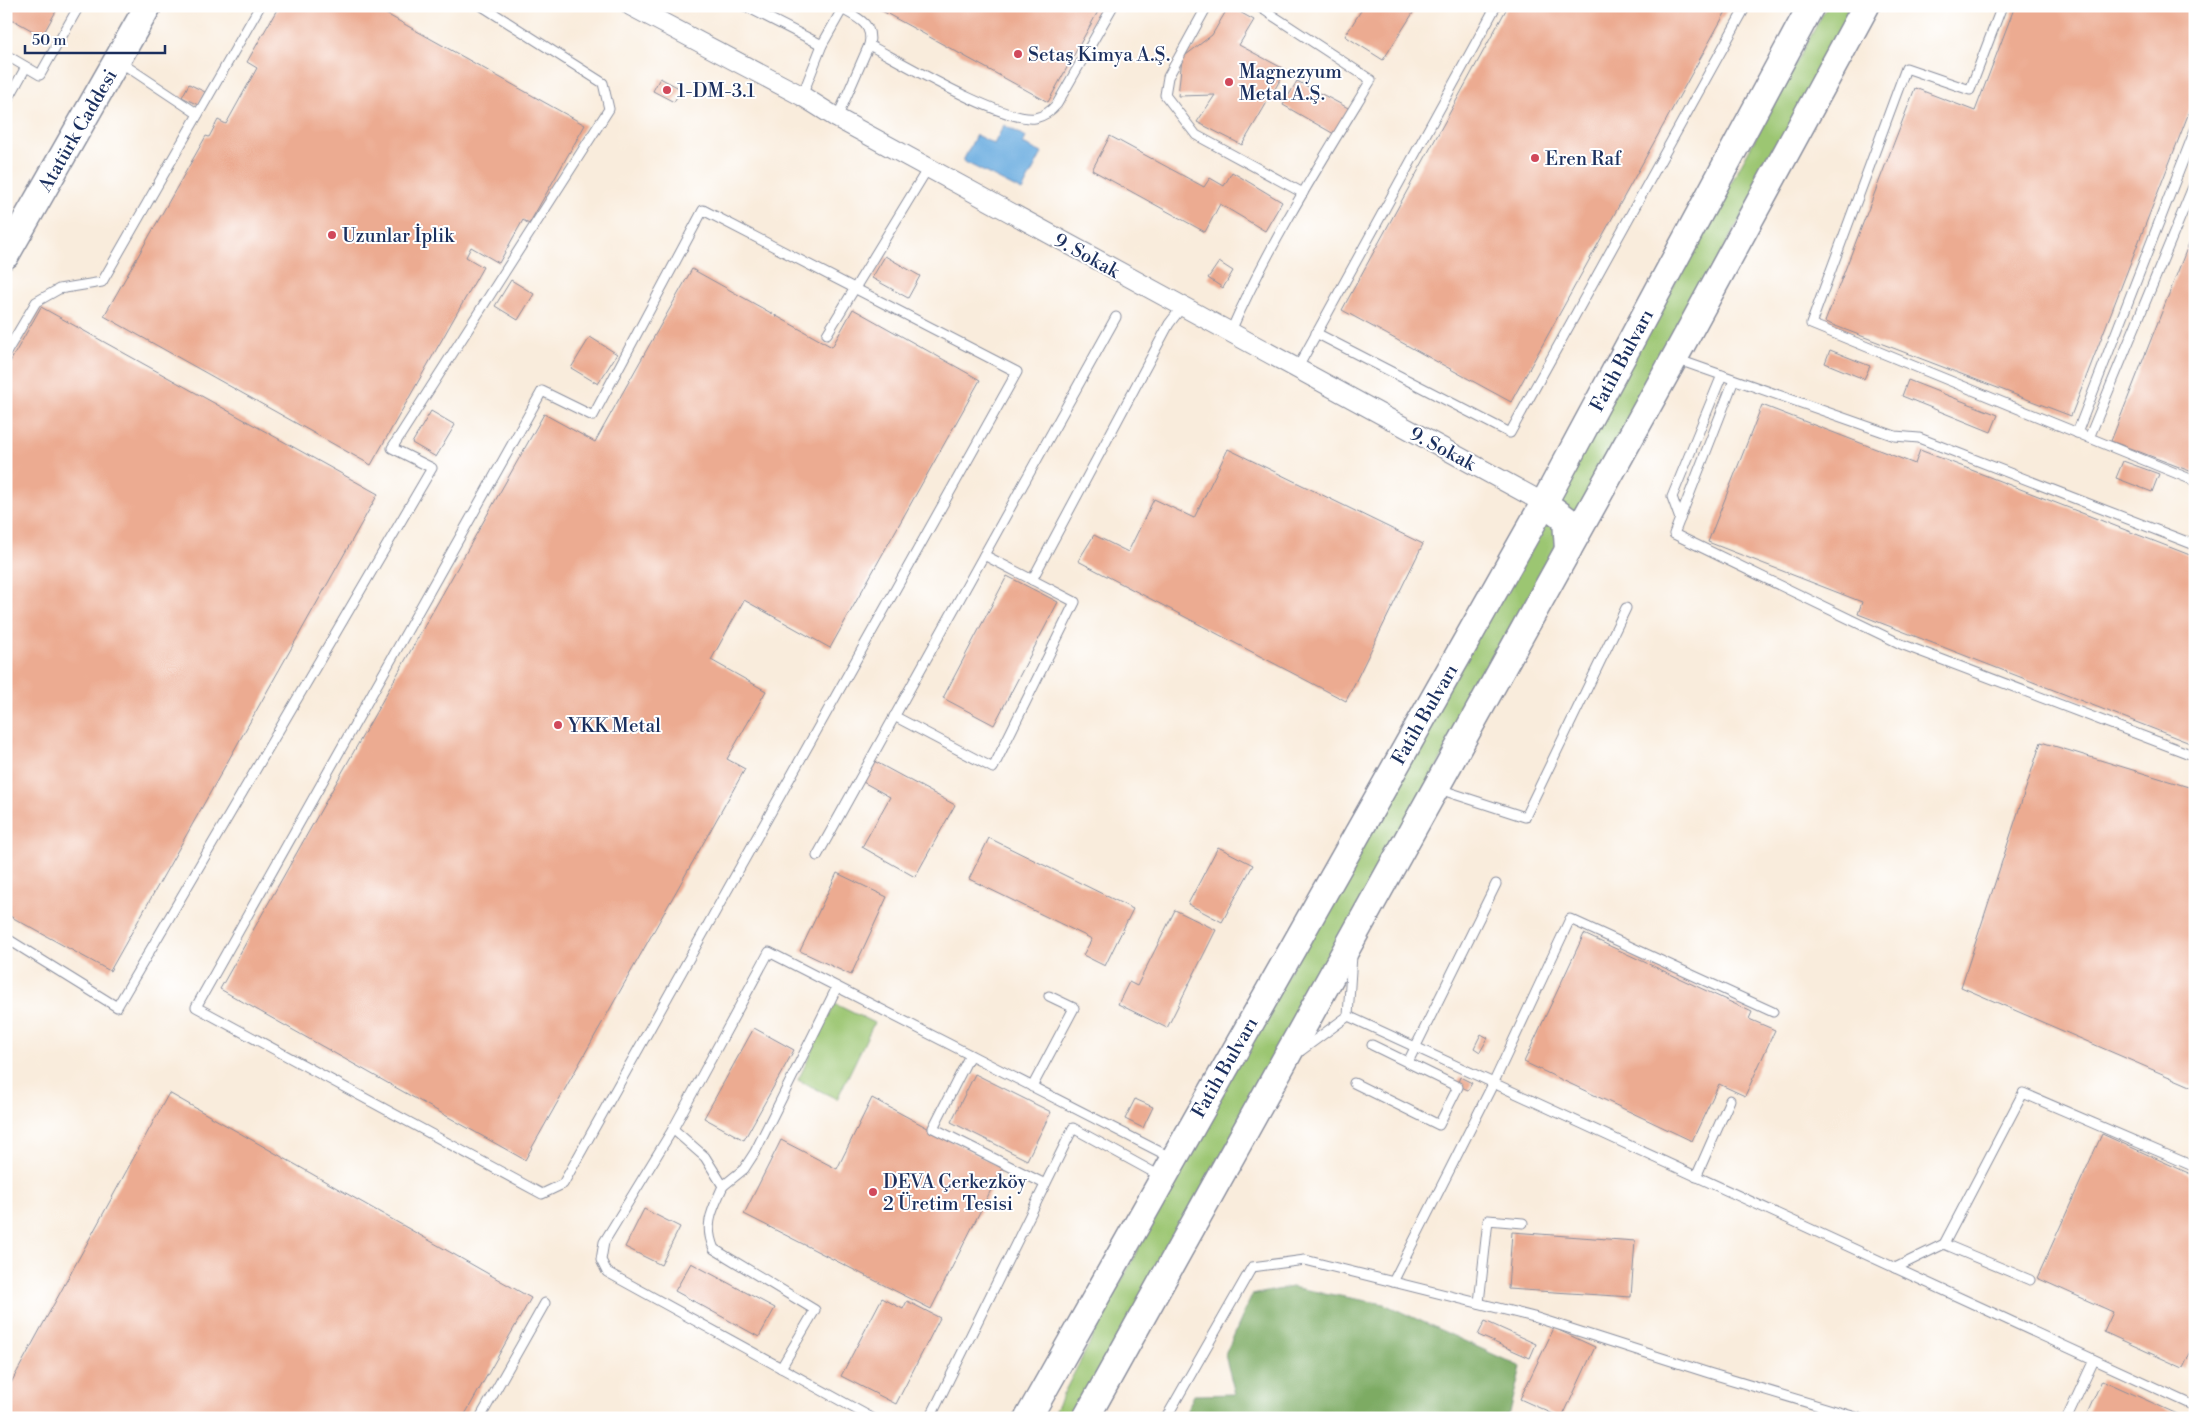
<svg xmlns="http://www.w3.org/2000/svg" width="2201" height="1424" font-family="'Libre Bodoni',serif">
  <rect width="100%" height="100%" fill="#fff"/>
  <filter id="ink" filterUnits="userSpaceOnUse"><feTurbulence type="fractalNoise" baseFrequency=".02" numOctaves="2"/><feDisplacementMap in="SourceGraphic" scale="10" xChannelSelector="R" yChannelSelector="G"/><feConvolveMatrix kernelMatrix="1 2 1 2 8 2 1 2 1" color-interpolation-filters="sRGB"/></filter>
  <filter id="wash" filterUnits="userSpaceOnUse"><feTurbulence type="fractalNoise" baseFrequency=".0096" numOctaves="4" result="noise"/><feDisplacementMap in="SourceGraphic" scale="20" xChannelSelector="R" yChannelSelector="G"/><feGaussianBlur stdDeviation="1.12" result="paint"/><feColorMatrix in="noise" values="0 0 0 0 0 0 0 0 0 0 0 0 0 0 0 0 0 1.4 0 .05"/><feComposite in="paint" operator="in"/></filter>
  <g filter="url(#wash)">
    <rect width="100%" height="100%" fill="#f9ecdc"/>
    <g fill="#9cc672" stroke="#5c7a68">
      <path d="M1827 6H1858L1076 1418H1051L1186 1156 1736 174Z"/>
      <path d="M835 1004 874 1023 837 1099 798 1080Z"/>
    </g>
    <path fill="#7dab64" stroke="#4c6d61" d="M1291 1287 1384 1304 1521 1367 1510 1412 1501 1418H1183L1194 1395 1235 1394 1225 1355 1252 1295Z"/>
    <path fill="#6cade0" stroke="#446e9f" d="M1004 125 1026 137 1023 144 1042 153 1022 191 963 161 976 135 994 144Z"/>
    <g id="blocks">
      <g fill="#ecab91">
        <path d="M6 6H59L42 36 6 16Z"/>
        <path d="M279 6H372L585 125 529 224 523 220 499 263 471 247 466 257 483 267 371 465 104 316 206 136 209 137 218 120 226 124 257 68 247 62Z"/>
        <path d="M873 6H1101L1048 102Z"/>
        <path d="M1229 6 1254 20 1239 45 1286 70 1242 145 1197 122 1215 95 1178 96 1182 58 1212 35Z"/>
        <path d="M1364 6H1402L1413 13 1383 60 1345 36Z"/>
        <path d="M1508 6H1729L1511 402 1342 310Z"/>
        <path d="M2015 6H2195V97L2071 416 1825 322 1915 88 1975 111Z"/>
        <path d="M660 78 681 89 674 102 653 91Z"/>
        <path d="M1297 81 1350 109 1334 134 1283 105Z"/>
        <path d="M189 84 205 92 198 105 182 97Z"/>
        <path d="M1110 136 1204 187 1210 178 1224 186 1232 172 1282 202 1265 231 1220 204 1205 232 1092 170Z"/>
        <path d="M2195 228V473L2111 441Z"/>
        <path d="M885 256 920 276 908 298 872 278Z"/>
        <path d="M1219 262 1233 271 1223 288 1208 278Z"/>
        <path d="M692 269 832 347 853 309 980 380 830 648 744 600 711 660 766 691 727 759 745 769 525 1160 220 989 544 414 595 442Z"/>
        <path d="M511 280 534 294 518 320 495 306Z"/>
        <path d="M41 307 378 494 110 971 6 914V369Z"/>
        <path d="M590 337 617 354 598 384 571 368Z"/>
        <path d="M1830 350 1870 366 1864 379 1825 363Z"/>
        <path d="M1908 380 1998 415 1991 432 1902 396Z"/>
        <path d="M1762 405 1915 464 1920 450 2195 557V745L1858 614 1862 602 1708 542Z"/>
        <path d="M431 411 455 425 436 457 412 443Z"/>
        <path d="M1228 449 1423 544 1346 701 1078 561 1094 535 1128 552 1154 499 1194 518Z"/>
        <path d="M2123 461 2159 474 2152 492 2116 478Z"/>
        <path d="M1007 576 1058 602 994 725 943 698Z"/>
        <path d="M2041 742 2195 789V1088L1961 987Z"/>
        <path d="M874 761 955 805 915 877 862 847 890 797 863 782Z"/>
        <path d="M989 838 1133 909 1105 966 1083 955 1092 939 969 879Z"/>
        <path d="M1218 847 1253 865 1222 922 1188 904Z"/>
        <path d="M837 873 887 897 851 975 800 951Z"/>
        <path d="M1175 910 1216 930 1167 1028 1118 1004 1129 982 1137 986Z"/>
        <path d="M1584 934 1752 1012 1749 1019 1775 1030 1745 1096 1719 1084 1692 1141 1524 1062Z"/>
        <path d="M754 1028 794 1050 744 1140 704 1118Z"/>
        <path d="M1481 1034 1488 1038 1480 1052 1474 1048Z"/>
        <path d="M975 1074 1051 1112 1027 1160 951 1122Z"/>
        <path d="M1460 1077 1472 1083 1468 1090 1457 1085Z"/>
        <path d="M169 1093 531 1298 463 1418H6V1392Z"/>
        <path d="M872 1098 1002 1168 931 1309 744 1214 781 1140 837 1169Z"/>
        <path d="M1135 1099 1153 1107 1143 1128 1125 1119Z"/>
        <path d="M2102 1134 2195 1176V1343L2183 1368 2104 1332 2113 1312 2037 1278Z"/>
        <path d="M644 1209 680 1227 661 1265 625 1247Z"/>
        <path d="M1512 1232 1635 1241 1631 1297 1508 1289Z"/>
        <path d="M691 1263 775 1308 759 1337 675 1291Z"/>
        <path d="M882 1298 903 1309 907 1301 940 1318 896 1404 841 1376Z"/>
        <path d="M1485 1321 1536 1344 1530 1358 1478 1335Z"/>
        <path d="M1554 1328 1595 1347 1562 1418 1520 1399Z"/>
        <path d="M2102 1380 2186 1418H2085Z"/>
      </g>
    </g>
  </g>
  <g filter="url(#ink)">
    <use href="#blocks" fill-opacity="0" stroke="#8a8e9d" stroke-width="1"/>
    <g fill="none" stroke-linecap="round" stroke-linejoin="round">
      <defs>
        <g id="lane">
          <path d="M745 6 822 45"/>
          <path d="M1207 6 1168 77 1165 95 1196 135 1303 193"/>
          <path d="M2002 6 1970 90 1906 68 1811 324 2195 481"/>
          <path d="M842 9C858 18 874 24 869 45"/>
          <path d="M6 55 40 75 79 6"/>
          <path d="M120 62 198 114"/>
          <path d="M802 96 822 45 844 6"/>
          <path d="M6 103 26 67"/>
          <path d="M837 118 869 45C903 63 1002 122 1035 118 1045 116 1051 111 1057 104L1113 6"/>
          <path d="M703 210 1017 372 563 1184 542 1194 196 1007 542 391 593 416Z"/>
          <path d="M1230 333C1269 244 1321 162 1371 80L1258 6"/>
          <path d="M1316 333 1510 433 1746 6"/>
          <path d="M827 334 928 168"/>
          <path d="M6 353 36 302 59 289 102 282 260 6"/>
          <path d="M1676 359 1895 436 1919 438 2195 545"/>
          <path d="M1297 369 1496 6"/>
          <path d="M1734 380 1674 534 1901 644 2195 756"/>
          <path d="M2077 433 2195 130"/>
          <path d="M2089 438 2195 182"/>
          <path d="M1680 519 1672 497 1722 375"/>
          <path d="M1032 580 1169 324 1182 307"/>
          <path d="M894 716 993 768 1075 602 984 555"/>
          <path d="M1439 789 1525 817 1626 608"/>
          <path d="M817 856 1116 317"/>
          <path d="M6 938 117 1007 432 468 392 448 609 109 603 83 482 6"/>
          <path d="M1348 1016 2195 1406"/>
          <path d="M1299 1052 1348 1016 1352 955"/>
          <path d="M970 1055 933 1128 1045 1184"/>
          <path d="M1408 1062 1496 884"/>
          <path d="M1354 1083 1439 1125 1458 1087 1372 1045"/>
          <path d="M1032 1087 1074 1008 1049 996"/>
          <path d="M673 1129 705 1157 723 1186C713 1209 703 1224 714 1249L815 1310 781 1368"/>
          <path d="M1696 1177 1730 1100"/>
          <path d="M723 1186 744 1169 755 1152 837 987"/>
          <path d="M1944 1244 2023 1093 2195 1167"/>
          <path d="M1895 1268 1944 1244 2030 1280"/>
          <path d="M1393 1282 1493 1084 1570 919 1773 1012"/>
          <path d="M1479 1303 1488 1220 1523 1223"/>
          <path d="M480 1418 545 1303"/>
          <path d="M872 1418 607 1272 601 1260 604 1242 673 1129 769 952 1172 1158"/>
          <path d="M930 1418 1073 1128 1162 1177"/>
          <path d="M1166 1418 1252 1267 1305 1260 1534 1317 1709 1373 1859 1418"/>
          <path d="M2067 1418 2094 1360"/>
        </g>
        <path id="street" d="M631 6 802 96 837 118 1544 503"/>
        <g id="secondary">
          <path d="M6 255 148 6"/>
          <path d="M1544 503 1566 519 1568 550"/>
          <path d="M1028 1418 1544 503 1811 6"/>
          <path d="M1086 1418 1674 359 1866 6"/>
        </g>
      </defs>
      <use href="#lane" stroke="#8a8e9d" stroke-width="11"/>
      <use href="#street" stroke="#8a8e9d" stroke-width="21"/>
      <use href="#secondary" stroke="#8a8e9d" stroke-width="29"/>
      <use href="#lane" stroke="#fff" stroke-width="9"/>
      <use href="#street" stroke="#fff" stroke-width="19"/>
      <use href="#secondary" stroke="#fff" stroke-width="26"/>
    </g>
  </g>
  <g fill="#d1495b" stroke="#fff" stroke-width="2">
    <circle cx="1018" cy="54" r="5"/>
    <circle cx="1229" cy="82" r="5"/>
    <circle cx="667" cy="90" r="5"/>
    <circle cx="1535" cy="158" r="5"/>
    <circle cx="332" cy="235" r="5"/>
    <circle cx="558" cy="725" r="5"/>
    <circle cx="873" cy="1192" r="5"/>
  </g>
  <g text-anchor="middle" stroke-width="4" stroke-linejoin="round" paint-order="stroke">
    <g font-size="19" fill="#1b2f5e" stroke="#fff" text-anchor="start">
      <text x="1028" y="61">Setaş Kimya A.Ş.</text>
      <text x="1239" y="78">Magnezyum<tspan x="1239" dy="22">Metal A.Ş.</tspan></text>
      <text x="677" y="97">1-DM-3.1</text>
      <text x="1545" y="165">Eren Raf</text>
      <text x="342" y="242">Uzunlar İplik</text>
      <text x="568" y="732">YKK Metal</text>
      <text x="883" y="1188">DEVA Çerkezköy<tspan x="883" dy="22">2 Üretim Tesisi</tspan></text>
    </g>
    <g font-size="19" fill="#1b2f5e" stroke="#fff">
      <text transform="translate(77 130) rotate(-60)" y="7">Atatürk Caddesi</text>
      <text transform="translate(1087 255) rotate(29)" y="7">9. Sokak</text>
      <text transform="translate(1621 360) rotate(-62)" y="7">Fatih Bulvarı</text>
      <text transform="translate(1443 448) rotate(28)" y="7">9. Sokak</text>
      <text transform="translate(1424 714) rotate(-60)" y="7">Fatih Bulvarı</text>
      <text transform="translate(1224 1067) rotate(-60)" y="7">Fatih Bulvarı</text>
    </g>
  </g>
  <rect width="2201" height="1424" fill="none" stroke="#fff" stroke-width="25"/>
  <path d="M25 45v8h140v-8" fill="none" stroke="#1b2f5e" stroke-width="2.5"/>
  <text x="32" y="45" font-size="15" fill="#1b2f5e" stroke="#ffffff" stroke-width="4" paint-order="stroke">50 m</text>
</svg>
